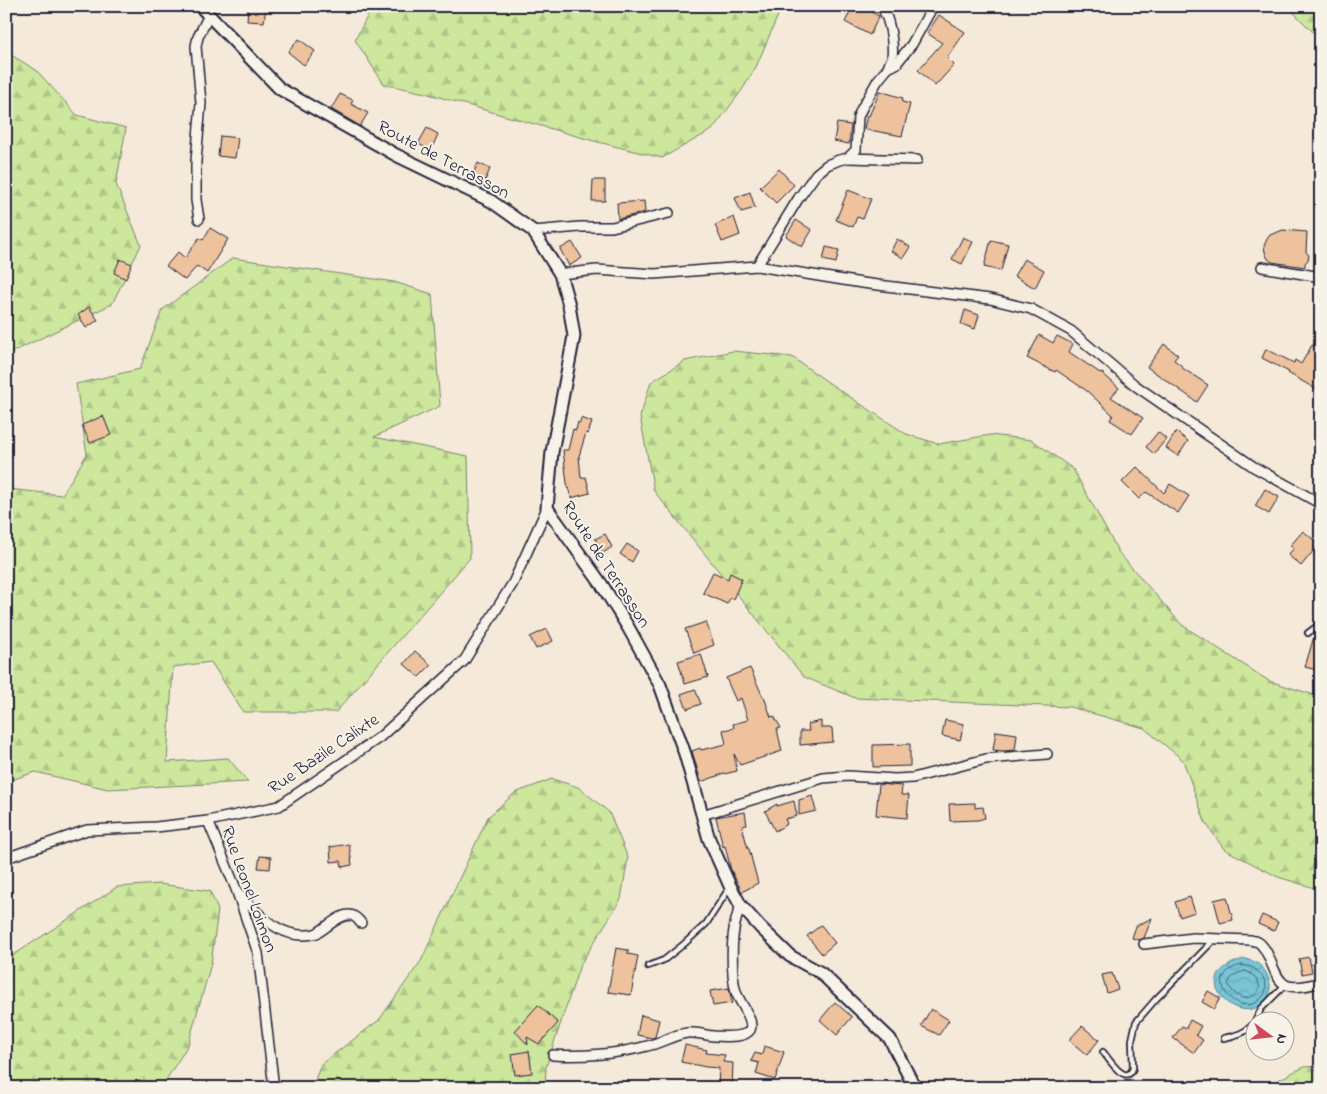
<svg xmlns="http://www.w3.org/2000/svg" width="1327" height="1094" font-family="'Indie Flower',sans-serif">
  <defs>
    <pattern id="forest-firs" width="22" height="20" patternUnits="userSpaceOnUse" patternTransform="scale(1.25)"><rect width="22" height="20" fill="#cde79d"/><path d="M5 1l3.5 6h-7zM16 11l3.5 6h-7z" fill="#b0c688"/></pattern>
    <pattern id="water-waves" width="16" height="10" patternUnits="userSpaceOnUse" patternTransform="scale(1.25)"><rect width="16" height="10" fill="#78c5d6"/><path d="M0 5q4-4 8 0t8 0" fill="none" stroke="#68a9b9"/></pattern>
  </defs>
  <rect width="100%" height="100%" fill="#f5e9d9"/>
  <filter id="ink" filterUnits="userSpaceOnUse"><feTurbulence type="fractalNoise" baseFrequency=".02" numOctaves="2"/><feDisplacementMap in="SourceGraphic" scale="10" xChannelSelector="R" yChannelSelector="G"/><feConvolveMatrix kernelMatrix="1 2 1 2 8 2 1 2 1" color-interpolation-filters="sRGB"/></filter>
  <g filter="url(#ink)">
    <g fill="url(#forest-firs)" stroke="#78846c">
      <path d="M379 6H782L756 67 742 90 712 130 662 158 594 141 425 93 384 84 355 40 370 11Z"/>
      <path d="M1287 6H1321V40Z"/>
      <path d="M6 52 36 70 77 115 126 128 116 184 141 245 112 304 6 355Z"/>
      <path d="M233 258 394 282 432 294 440 406 374 437 468 456 470 558 336 712H243L211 662 173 667 167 762 228 758 248 782 108 789 35 772 6 782V493L8 489 62 495 87 454 76 384 140 369 162 310Z"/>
      <path d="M733 351 792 357 832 385 906 434 939 444 990 435 1032 440 1073 469 1119 553 1182 625 1269 681 1321 697V890L1278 877 1224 849 1205 822 1183 760 1144 728 1070 707 855 698 804 677 654 491 640 417 651 382 685 361Z"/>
      <path d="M552 779 578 787 609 812 628 858 621 899 580 965 546 1067 545 1088H312L321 1064 379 1020 421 961 488 817 515 793Z"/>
      <path d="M159 884 210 891 218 910 211 964 188 1045 161 1088H6V960L117 887Z"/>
      <path d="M1321 1066V1088H1266V1086L1304 1067Z"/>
    </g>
    <path fill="url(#water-waves)" stroke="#568498" d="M1246 959C1250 961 1254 961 1257 963 1271 973 1276 994 1261 1005 1245 1016 1223 1006 1217 988 1212 972 1233 960 1246 959Z"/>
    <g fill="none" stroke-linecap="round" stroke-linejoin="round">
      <g stroke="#446379" stroke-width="1">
        <path d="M1242 965C1254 965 1265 975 1266 987 1266 992 1264 996 1259 1000 1240 1017 1207 984 1231 969 1234 967 1239 966 1242 965Z"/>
        <path d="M1245 971C1264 977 1265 998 1242 998L1233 992 1228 984C1231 976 1237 973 1245 971Z"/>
      </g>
    </g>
    <g fill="#eec29d" stroke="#22223b">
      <path d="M248 6H266L264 22 247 21Z"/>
      <path d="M853 6H860L879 16 870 35 845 22Z"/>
      <path d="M939 15 965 32 947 58 954 65 935 86 918 70 942 43 927 33Z"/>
      <path d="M299 39 315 51 304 65 288 52Z"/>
      <path d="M880 91 903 98 902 102 910 104 902 136 864 129 867 115 869 116Z"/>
      <path d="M340 94 353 100 351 104 368 113 360 126 331 109Z"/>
      <path d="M837 123 851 125 849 144 834 141Z"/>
      <path d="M427 128 438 134 431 150 418 144Z"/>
      <path d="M220 136 238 138 235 158 218 156Z"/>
      <path d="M478 163 490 169 484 183 472 176Z"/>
      <path d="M779 169 794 185 776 203 760 187Z"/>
      <path d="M593 180H605V201H592Z"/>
      <path d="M848 190 871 199 863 219 857 217 853 227 836 220Z"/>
      <path d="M750 192 755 208 741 212 735 198Z"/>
      <path d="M644 201 645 212 618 219 617 203Z"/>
      <path d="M734 217 740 235 722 242 715 225Z"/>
      <path d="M796 220 812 230 802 247 786 236Z"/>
      <path d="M210 228 228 239 207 273 197 266 185 280 166 266 178 252 185 258 199 238 203 240Z"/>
      <path d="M1283 230 1307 232 1306 252 1309 255 1308 260 1305 263V267L1272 262 1268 259 1265 252 1264 246 1267 239 1270 235Z"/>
      <path d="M963 237 973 242 962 264 952 259Z"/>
      <path d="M897 239 910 247 903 258 891 251Z"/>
      <path d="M991 240 1008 244 1001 271 984 267Z"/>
      <path d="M572 242 582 258 569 266 560 249Z"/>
      <path d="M826 247 839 250 836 263 823 260Z"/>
      <path d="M120 259 132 264 126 279 114 273Z"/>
      <path d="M1024 259 1044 270 1035 288 1014 276Z"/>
      <path d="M89 307 98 320 86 328 78 315Z"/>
      <path d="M965 310 979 315 975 329 961 324Z"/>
      <path d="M1039 335 1053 343 1057 336 1073 344 1069 352 1100 373 1101 372 1119 388 1111 397 1143 418 1132 434 1110 420 1113 415 1087 391 1056 370 1055 372 1027 358Z"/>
      <path d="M1164 344 1178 355 1174 360 1182 366 1181 367 1208 385 1197 402 1147 367Z"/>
      <path d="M1312 345 1321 350V392L1288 373 1289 372 1262 358 1266 349 1294 363 1295 360 1301 364Z"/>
      <path d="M103 416 111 435 90 443 82 425Z"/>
      <path d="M581 418 592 422 588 434 586 433 579 456 581 478 586 477 590 493 571 498 567 483 563 450H568L573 429 576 430 578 422 580 423Z"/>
      <path d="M1158 432 1166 439 1154 454 1146 447Z"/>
      <path d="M1176 432 1188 441 1178 456 1166 448Z"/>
      <path d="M1137 467 1164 493 1170 484 1189 496 1178 513 1146 492 1139 499 1122 482Z"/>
      <path d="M1265 489 1279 497 1269 514 1255 506Z"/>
      <path d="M1303 531 1319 544 1301 566 1288 555 1294 548 1290 546Z"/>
      <path d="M605 534 612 547 603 553 595 539Z"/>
      <path d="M627 544 638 551 632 562 620 554Z"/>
      <path d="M713 572 728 579 730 573 742 579 733 599 730 598 727 604 703 593Z"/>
      <path d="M706 622 714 645 694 653 685 629Z"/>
      <path d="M547 629 553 641 536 649 530 637Z"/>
      <path d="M1321 629V671L1305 667 1315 633Z"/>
      <path d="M415 651 431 665 419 677 404 664Z"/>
      <path d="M701 654 708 677 685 684 678 661Z"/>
      <path d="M750 668 763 697H764L771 717 774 716 781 728 777 729 782 751 740 765 734 754 737 771 720 775 701 782 692 751 700 748 701 750 726 744 723 730 734 728 733 724 748 720 741 698 736 701 726 678Z"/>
      <path d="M695 689 701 704 687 709 681 694Z"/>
      <path d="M945 720 964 724 960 740 942 736Z"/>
      <path d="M821 721V728H832L833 742 800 745V731H809L808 724Z"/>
      <path d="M996 731 1017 734 1015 750 1003 751 993 750Z"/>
      <path d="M910 744V766L873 767V745Z"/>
      <path d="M879 784 902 786 901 795H909L907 818 876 815Z"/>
      <path d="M812 796 816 811 799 815V800Z"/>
      <path d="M794 801 797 816 785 819 787 824 775 831 765 811 777 804V806Z"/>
      <path d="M975 803V808L983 807 985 818 978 820 950 821 949 804Z"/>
      <path d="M745 812 747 825 742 826 748 849H749L758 883 742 892 731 870 725 846 723 847 716 817Z"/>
      <path d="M349 844 352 865 342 867 341 861 331 862 330 847Z"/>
      <path d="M260 856 271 857 270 869 258 868Z"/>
      <path d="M1190 897 1195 912 1180 917 1175 902Z"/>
      <path d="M1227 897 1233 920 1220 923 1214 900Z"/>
      <path d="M1262 915 1278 922 1274 931 1258 924Z"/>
      <path d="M1152 918 1144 938 1139 940 1132 938 1136 926Z"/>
      <path d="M821 925 835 943 822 954 807 936Z"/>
      <path d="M616 948 628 950V954L638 956 631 995 608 992Z"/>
      <path d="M1309 957 1312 972 1302 974 1299 959Z"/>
      <path d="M1112 973 1118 989 1107 993 1102 975Z"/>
      <path d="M729 988 732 1003 713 1006 710 991Z"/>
      <path d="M1208 991 1220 998 1214 1009 1202 1002Z"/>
      <path d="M835 1002 852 1017 837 1035 820 1020Z"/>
      <path d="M538 1005 558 1023 539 1044 527 1037 528 1045 515 1031Z"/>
      <path d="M931 1009 949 1020 939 1035 921 1026Z"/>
      <path d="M641 1015 659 1020 655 1037 652 1038 637 1035Z"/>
      <path d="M1190 1020 1201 1026 1196 1035 1203 1040 1194 1053 1173 1038 1182 1026 1186 1028Z"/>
      <path d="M1082 1026 1099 1040 1087 1055 1069 1040Z"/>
      <path d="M685 1045 707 1050 706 1053 725 1055 723 1062 733 1063 732 1088H718L719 1068 706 1067 681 1062Z"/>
      <path d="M764 1046 784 1052 775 1080 756 1074 759 1063 751 1061 755 1053 762 1055Z"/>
      <path d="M529 1051 532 1073 515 1075 512 1054Z"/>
    </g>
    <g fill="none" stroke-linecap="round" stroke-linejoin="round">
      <defs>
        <g id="service">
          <path d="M1308 633 1316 627 1321 625"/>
          <path d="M648 966 664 960 684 944 706 924 730 887"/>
          <path d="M1255 1022 1261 1009 1285 985"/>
          <path d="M1224 1038C1237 1035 1246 1033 1254 1023"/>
          <path d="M1103 1052C1109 1059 1126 1087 1133 1068L1132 1040 1136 1022 1156 999 1214 940"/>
        </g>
        <g id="minor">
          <path d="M881 6C889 17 894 43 892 57 891 61 889 64 888 68"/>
          <path d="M848 158 917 160"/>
          <path d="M199 219 196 200V161L201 103 196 46 198 37 209 15"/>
          <path d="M533 231 580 227H612L669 213"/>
          <path d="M757 266 798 199 816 174 827 165 839 160 848 158 856 150 858 117 862 108 878 80 888 68 896 64 912 44 933 6"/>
          <path d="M1262 267 1321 277"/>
          <path d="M560 274 597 270 654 274 757 266 862 283 990 299 1031 309 1071 331 1136 386 1254 467 1321 504"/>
          <path d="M702 815 823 778 848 776 895 779 913 778 986 759 1047 754"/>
          <path d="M208 821 236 889 258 953 274 1088"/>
          <path d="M6 858 87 830 156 827 208 821 279 806 380 737 464 661 513 583 547 508"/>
          <path d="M241 895C255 912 277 935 302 935 306 935 313 935 317 933 327 928 344 909 355 917 357 918 359 921 361 923"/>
          <path d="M1144 944 1193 938 1251 940C1253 941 1256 941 1258 942 1271 950 1272 978 1286 985 1295 989 1311 985 1321 982"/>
          <path d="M553 1055C582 1057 618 1054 647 1046 661 1043 673 1035 687 1033 695 1032 705 1035 714 1036 723 1036 744 1039 750 1030 755 1020 739 1002 736 992 731 975 731 937 736 920 737 915 739 910 741 906"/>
        </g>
        <path id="tertiary" d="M200 6 280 89 396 155 491 201 533 231 560 274 569 305 574 336 552 452 547 508 602 585 628 627 660 685 685 754 709 839 730 886 741 906 761 928 790 956 821 973 890 1039 915 1088"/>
      </defs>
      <use href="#service" stroke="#22223b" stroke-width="8"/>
      <use href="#minor" stroke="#22223b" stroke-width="12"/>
      <use href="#tertiary" stroke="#22223b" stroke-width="15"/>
      <use href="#service" stroke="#f7f3e8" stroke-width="4.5"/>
      <use href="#minor" stroke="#f7f3e8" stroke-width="9"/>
      <use href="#tertiary" stroke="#f7f3e8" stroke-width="11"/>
    </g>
  </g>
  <g text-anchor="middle" stroke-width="4" stroke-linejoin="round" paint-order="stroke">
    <g font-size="18" fill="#22223b" stroke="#f7f3e8">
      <text transform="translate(444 159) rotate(28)" y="6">Route de Terrasson</text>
      <text transform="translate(607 564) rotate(57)" y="6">Route de Terrasson</text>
      <text transform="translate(323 753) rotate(-34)" y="6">Rue Bazile Calixte</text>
      <text transform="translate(250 889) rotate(70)" y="6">Rue Leonel Loimon</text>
    </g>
  </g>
  <rect width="1327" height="1094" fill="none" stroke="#f7f3e8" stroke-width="25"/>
  <rect x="12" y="12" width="1302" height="1069" fill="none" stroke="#22223b" stroke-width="2" filter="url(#ink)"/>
  <g transform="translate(1270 1036) rotate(105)"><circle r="24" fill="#f7f3e8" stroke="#a29fa3"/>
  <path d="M0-4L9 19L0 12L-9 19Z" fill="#d1495b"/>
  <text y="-8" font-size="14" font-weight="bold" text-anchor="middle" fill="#22223b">N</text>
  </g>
</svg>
